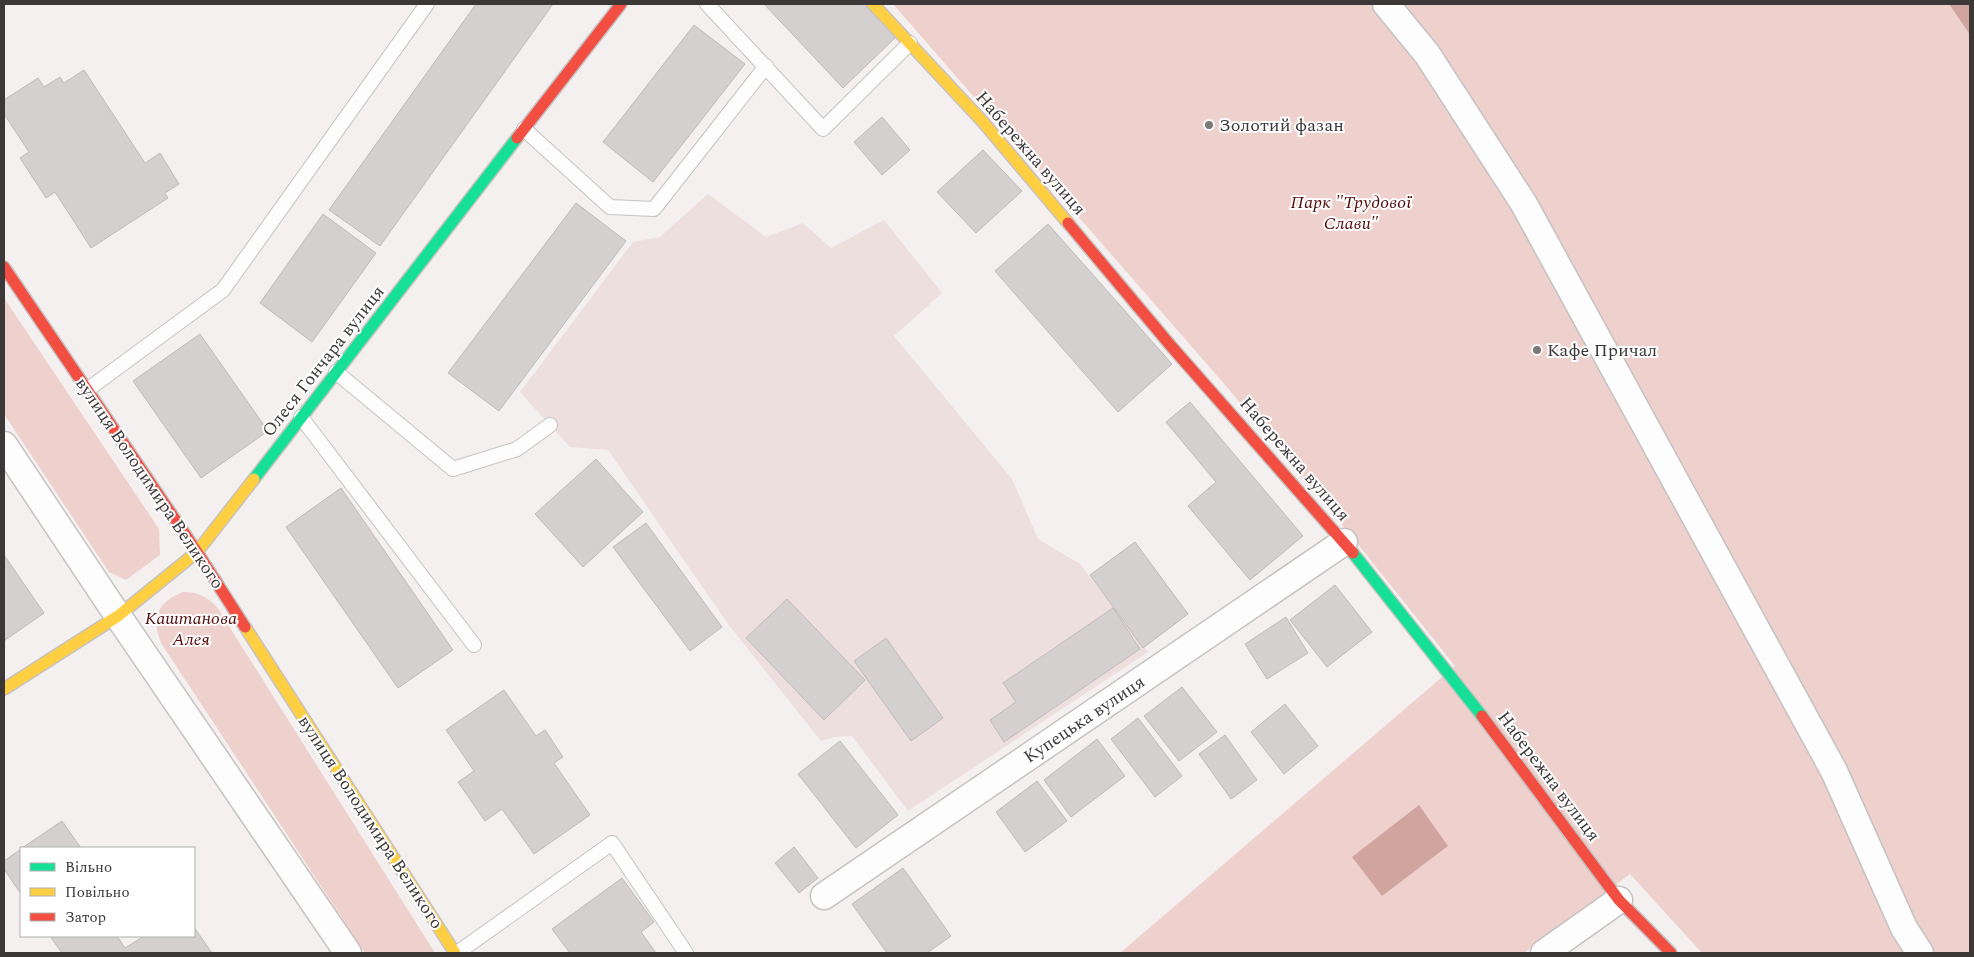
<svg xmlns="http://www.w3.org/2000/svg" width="1974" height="957" font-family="Spectral,serif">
  <rect width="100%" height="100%" fill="#f5f0f0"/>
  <path fill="#ecdfde" d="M708 194 766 237 803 223 831 248 884 220 942 293 894 336 1012 479 1038 539 1080 564 1148 652 908 811 852 736 835 737 821 741 728 624 608 450 570 447 520 392 633 242 660 237Z"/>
  <g fill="#eed0cc">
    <path d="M893 4H1949L1970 35V953H1702L1630 874 1524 953H1120L1455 666 1353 538 1226 386Z"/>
    <path d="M4 298 159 529 160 555 126 580 109 572 4 414Z"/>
    <path d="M183 592C198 592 206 596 217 607L435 953H365L161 643C151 618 157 602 183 592Z"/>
  </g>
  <g fill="#d0a5a0">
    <path d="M1949 4H1970V35Z"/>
    <path d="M1419 805 1448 846 1382 896 1352 857Z"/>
  </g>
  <g fill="#d4d0d0" stroke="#bfbbbb">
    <path d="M476 4H553L380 246 329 210Z"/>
    <path d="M764 4H865L896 37 843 88Z"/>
    <path d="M694 25 745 64 653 182 603 142Z"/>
    <path d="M84 70 145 163 160 153 179 184 165 193 168 198 91 248 55 192 46 198 20 158 29 152 4 114V100L38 78 44 87 60 77 64 83Z"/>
    <path d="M882 117 910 150 882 175 854 142Z"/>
    <path d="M983 150 1022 191 976 233 937 192Z"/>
    <path d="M576 203 626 241 499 411 448 373Z"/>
    <path d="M323 214 376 253 312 342 260 303Z"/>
    <path d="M1048 224 1172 364 1118 412 995 271Z"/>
    <path d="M200 334 268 431 201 478 133 381Z"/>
    <path d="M1190 402 1303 536 1250 580 1188 506 1216 482 1166 422Z"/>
    <path d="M596 459 643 512 583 567 535 514Z"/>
    <path d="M341 488 453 650 398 688 286 527Z"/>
    <path d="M646 523 722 627 690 651 613 547Z"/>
    <path d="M1135 542 1188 614 1143 648 1090 575Z"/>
    <path d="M4 555 44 613 4 641Z"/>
    <path d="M1335 585 1372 632 1327 667 1290 620Z"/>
    <path d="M787 599 865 680 824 720 746 638Z"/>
    <path d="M1113 608 1140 649 1004 742 990 720 1016 702 1003 683Z"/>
    <path d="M1286 617 1308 653 1267 679 1245 644Z"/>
    <path d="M886 638 943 718 911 741 854 661Z"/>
    <path d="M1182 687 1217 732 1179 761 1144 716Z"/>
    <path d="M504 690 536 736 545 730 563 757 554 763 590 815 534 854 502 809 485 821 458 782 474 771 446 730Z"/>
    <path d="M1285 704 1318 746 1284 774 1251 732Z"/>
    <path d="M1138 718 1182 776 1155 797 1111 739Z"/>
    <path d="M1225 735 1257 780 1231 799 1199 754Z"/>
    <path d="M1097 739 1125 776 1071 817 1044 780Z"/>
    <path d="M840 741 898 815 856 848 798 774Z"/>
    <path d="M1037 781 1067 821 1025 852 996 812Z"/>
    <path d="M62 821 81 848H22Z"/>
    <path d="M794 847 818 878 799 893 775 863Z"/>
    <path d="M21 849V894L4 869V861Z"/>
    <path d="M903 868 951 936 927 953H887L852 904Z"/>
    <path d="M622 878 654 922 641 932 656 953H570L552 929Z"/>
    <path d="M194 927 212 953H62L50 936H117L125 948 144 936H194Z"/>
  </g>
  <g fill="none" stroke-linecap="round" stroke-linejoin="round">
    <defs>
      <g id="lane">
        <path d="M707 4 823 129 910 43"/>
        <path d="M524 129 610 207 654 209 766 66"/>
        <path d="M336 372 453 469 517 449 550 425"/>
        <path d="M87 390 223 290 427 4"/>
        <path d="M301 417 474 645"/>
        <path d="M457 953 612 843 686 953"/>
      </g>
      <g id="street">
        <path d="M1386 4 1427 54 1524 204 1834 771 1904 928 1920 953"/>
        <path d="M4 445 118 616 348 953"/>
        <path d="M824 896 1344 542"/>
        <path d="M1544 953 1619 900"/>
      </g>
      <g id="fast">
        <path d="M254 479 517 138"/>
        <path d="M1353 553 1482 716"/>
      </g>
      <g id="slow">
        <path d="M873 4 983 122 1068 223"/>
        <path d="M245 627 455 953"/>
        <path d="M4 689 118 616 197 552 254 479"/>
      </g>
      <g id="jam">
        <path d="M517 138 621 4"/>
        <path d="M1068 223 1171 346 1353 553"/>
        <path d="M4 267 197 552 245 627"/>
        <path d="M1482 716 1619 900 1671 953"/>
      </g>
    </defs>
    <use href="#lane" stroke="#c6c2c2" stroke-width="16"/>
    <use href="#street" stroke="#c6c2c2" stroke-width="29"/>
    <use href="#fast" stroke="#c6c2c2" stroke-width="14"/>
    <use href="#slow" stroke="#c6c2c2" stroke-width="14"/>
    <use href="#jam" stroke="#c6c2c2" stroke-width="14"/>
    <use href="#lane" stroke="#fefdfd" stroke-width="14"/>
    <use href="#street" stroke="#fefdfd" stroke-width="26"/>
    <use href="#fast" stroke="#16e098" stroke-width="11"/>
    <use href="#slow" stroke="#ffcf43" stroke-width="11"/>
    <use href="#jam" stroke="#f24e42" stroke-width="11"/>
  </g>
  <g fill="#7d7878" stroke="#fefefe" stroke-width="2">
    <circle cx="1209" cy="125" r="5"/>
    <circle cx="1537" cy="350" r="5"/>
  </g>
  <g text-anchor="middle" stroke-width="4" stroke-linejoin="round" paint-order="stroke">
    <g font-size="18" fill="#3c3838" stroke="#fefefe" text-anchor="start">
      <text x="1219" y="131">Золотий фазан</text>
      <text x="1547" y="356">Кафе Причал</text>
    </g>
    <g font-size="18" fill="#3c3838" stroke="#fefefe">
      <text transform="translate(1031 153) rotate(49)" y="6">Набережна вулиця</text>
      <text transform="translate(323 361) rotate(-52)" y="6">Олеся Гончара вулиця</text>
      <text transform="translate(1295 459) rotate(49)" y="6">Набережна вулиця</text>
      <text transform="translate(150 483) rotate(56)" y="6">вулиця Володимира Великого</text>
      <text transform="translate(1084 719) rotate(-34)" y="6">Купецька вулиця</text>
      <text transform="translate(1549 776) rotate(53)" y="6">Набережна вулиця</text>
      <text transform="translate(371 822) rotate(57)" y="6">вулиця Володимира Великого</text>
    </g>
    <g font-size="18" font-style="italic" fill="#540b0a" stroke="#fefefe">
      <text x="1351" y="208">Парк "Трудової<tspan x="1351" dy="21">Слави"</tspan></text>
      <text x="191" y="624">Каштанова<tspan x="191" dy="21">Алея</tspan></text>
    </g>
  </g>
  <rect width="1974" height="957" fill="none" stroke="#3c3838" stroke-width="10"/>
  <rect x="20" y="847" width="175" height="90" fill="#fefefe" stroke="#b0afaf"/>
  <rect x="30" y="863" width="25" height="8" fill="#16e098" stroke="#b0afaf"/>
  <text x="65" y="872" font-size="15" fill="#3c3838">Вільно</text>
  <rect x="30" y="888" width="25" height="8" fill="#ffcf43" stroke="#b0afaf"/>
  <text x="65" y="897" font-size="15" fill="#3c3838">Повільно</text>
  <rect x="30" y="913" width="25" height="8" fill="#f24e42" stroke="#b0afaf"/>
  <text x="65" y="922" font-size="15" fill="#3c3838">Затор</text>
</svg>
